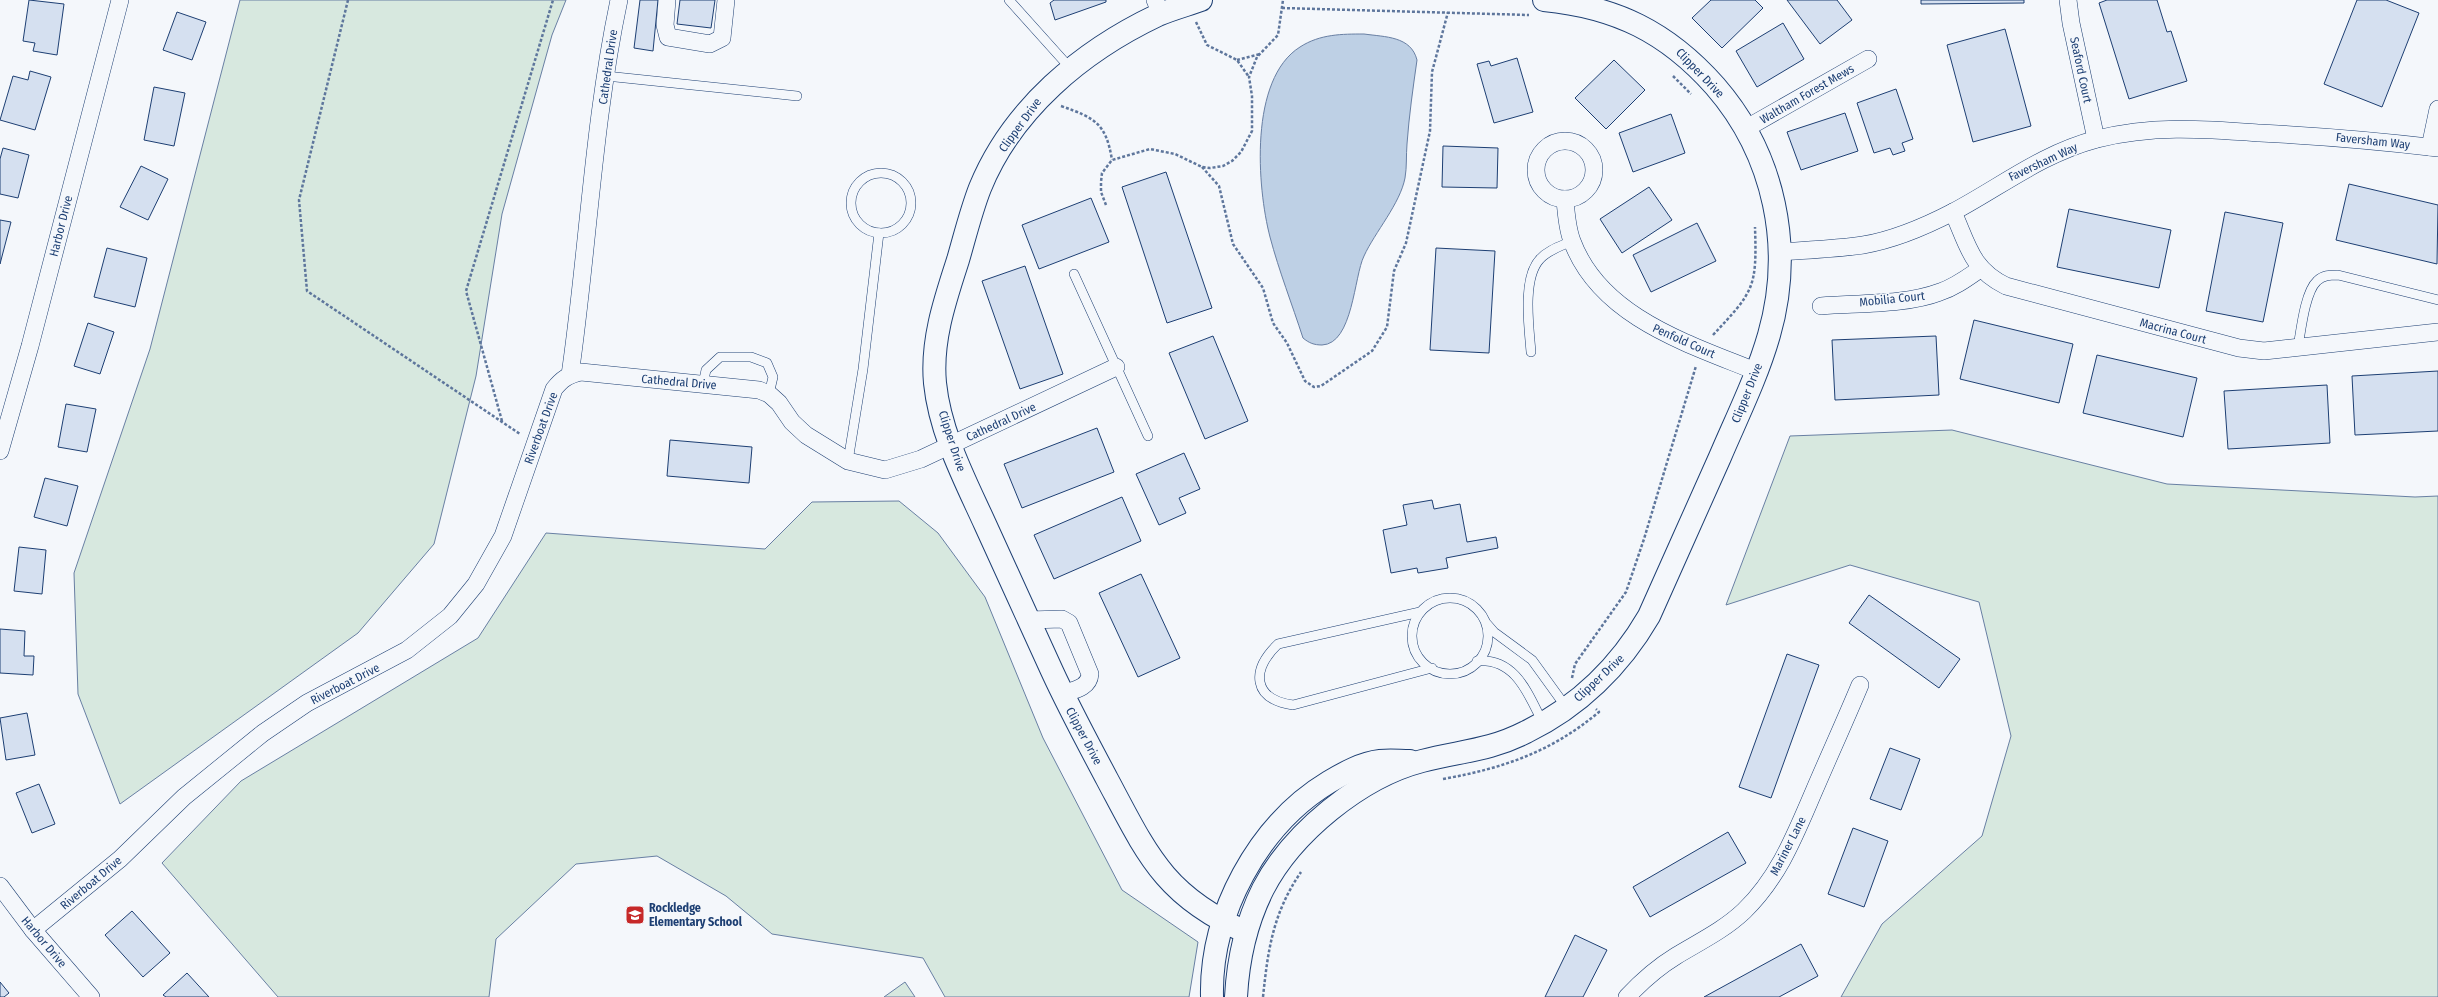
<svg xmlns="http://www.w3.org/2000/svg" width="2438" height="997" font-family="'Fira Sans Condensed',sans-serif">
  <rect width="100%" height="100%" fill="#f4f7fb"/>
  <g fill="#d7e8df" stroke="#687fa3">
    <path d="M240 0H566L552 35 502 214 476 376 434 544 358 633 120 804 78 694 74 573 150 349Z"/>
    <path d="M1952 430 2167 484 2415 497 2438 496V997H1841L1882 924 1982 836 2011 736 1979 602 1850 565 1726 605 1790 436Z"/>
    <path d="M899 501 938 533 985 597 1043 738 1122 890 1198 942 1189 997H945L923 958 772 934 726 896 657 856 576 864 496 939 489 997H278L162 863 241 781 478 638 546 533 765 549 812 502Z"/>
    <path d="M905 982 915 997H884Z"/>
  </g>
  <path fill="#bed0e5" stroke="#687fa3" d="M1364 34C1385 37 1411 36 1417 60 1413 88 1409 116 1407 144 1406 155 1407 167 1405 178 1400 204 1375 232 1364 256 1354 276 1353 344 1322 345 1314 345 1309 343 1303 338 1292 304 1279 271 1270 237 1257 187 1249 79 1300 47 1320 34 1342 34 1364 34Z"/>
  <g fill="#d5e0f0" stroke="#1d3f73">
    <path d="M29 0 64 4 57 55 33 51 35 43 23 41Z"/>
    <path d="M640 0H658L653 51 634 48Z"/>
    <path d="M680 0H715L711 28 677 24Z"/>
    <path d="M1054 0H1106V2L1055 20 1050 3Z"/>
    <path d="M1711 0H1755L1763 8 1722 48 1692 18Z"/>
    <path d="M1787 0H1837L1852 20 1820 44Z"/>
    <path d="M1921 0H2024V3L1921 4Z"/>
    <path d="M2107 0H2157L2167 32 2171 31 2187 81 2129 99 2099 3Z"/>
    <path d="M2357 0H2386L2419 13 2382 107 2324 84Z"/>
    <path d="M177 12 206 22 192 60 163 50Z"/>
    <path d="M1783 23 1804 59 1757 87 1736 51Z"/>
    <path d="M2005 29 2031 126 1973 142 1947 45Z"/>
    <path d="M1517 58 1533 112 1494 123 1477 64 1489 61 1491 66Z"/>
    <path d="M1614 60 1645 90 1606 129 1575 98Z"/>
    <path d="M30 71 51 77 35 130 0 120 13 76 28 80Z"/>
    <path d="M154 87 185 93 174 146 144 140Z"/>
    <path d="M1896 89 1913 139 1902 143 1905 151 1893 155 1890 148 1874 153 1857 103Z"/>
    <path d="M1845 113 1858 151 1801 170 1787 132Z"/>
    <path d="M1671 114 1685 153 1633 172 1619 133Z"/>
    <path d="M1443 146 1498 148 1497 188 1442 187Z"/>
    <path d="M3 148 29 155 18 198 0 194V159Z"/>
    <path d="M141 166 168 179 148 220 120 207Z"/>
    <path d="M1166 172 1212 308 1167 323 1122 187Z"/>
    <path d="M2349 184 2438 205 2437 264 2336 240Z"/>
    <path d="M1649 187 1672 220 1622 253 1600 219Z"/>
    <path d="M1091 198 1109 242 1039 269 1022 225Z"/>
    <path d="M2069 209 2171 230 2159 288 2057 267Z"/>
    <path d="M2225 212 2283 223 2263 322 2206 311Z"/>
    <path d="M0 220 11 222 0 264Z"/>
    <path d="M1697 223 1716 261 1651 292 1633 255Z"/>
    <path d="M107 248 147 258 135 307 94 297Z"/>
    <path d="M1436 248 1495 251 1489 353 1430 350Z"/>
    <path d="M1025 266 1063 374 1020 389 982 281Z"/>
    <path d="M1974 320 2073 344 2059 403 1960 379Z"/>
    <path d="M88 323 114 332 100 374 74 366Z"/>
    <path d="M1213 336 1248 421 1205 439 1169 353Z"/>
    <path d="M1936 336 1939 395 1835 400 1832 340Z"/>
    <path d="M2097 355 2197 378 2183 437 2083 413Z"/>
    <path d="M2438 371V431L2355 435 2352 376Z"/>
    <path d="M2327 385 2330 443 2228 449 2224 391Z"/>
    <path d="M66 404 96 409 87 452 58 447Z"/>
    <path d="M1097 428 1114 472 1022 508 1004 464Z"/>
    <path d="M670 440 752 447 749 483 667 476Z"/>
    <path d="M1184 453 1200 489 1179 498 1186 513 1159 525 1136 474Z"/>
    <path d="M45 478 78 486 67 526 34 517Z"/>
    <path d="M1122 497 1141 541 1054 579 1034 535Z"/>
    <path d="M1432 500 1434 509 1460 504 1467 542 1496 537 1498 548 1446 558 1448 568 1418 573 1417 568 1391 573 1383 530 1407 525 1403 505Z"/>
    <path d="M19 547 46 550 42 594 14 591Z"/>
    <path d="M1141 574 1180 658 1138 677 1099 593Z"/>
    <path d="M1869 595 1960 659 1939 688 1849 623Z"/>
    <path d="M0 629 25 631 24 656H34L33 675 0 673Z"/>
    <path d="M1787 654 1819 665 1771 798 1739 787Z"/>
    <path d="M27 713 35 755 6 760 0 718Z"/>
    <path d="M1890 748 1920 759 1901 810 1870 799Z"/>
    <path d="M39 784 55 824 32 833 16 793Z"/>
    <path d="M1853 828 1888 841 1864 907 1828 894Z"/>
    <path d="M1728 832 1746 863 1650 917 1633 887Z"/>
    <path d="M132 911 170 953 143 977 105 935Z"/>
    <path d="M1575 935 1607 950 1583 997H1545Z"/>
    <path d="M1801 944 1818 976 1779 997H1704Z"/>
    <path d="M187 973 209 997H166L163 995Z"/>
    <path d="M0 982 9 993 4 997H0Z"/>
  </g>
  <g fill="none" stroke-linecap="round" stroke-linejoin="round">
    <defs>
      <g id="lane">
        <path d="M1009 0 1071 69"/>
        <path d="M606 76 797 96"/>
        <circle cx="881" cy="203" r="30"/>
        <path d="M1074 274 1148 436"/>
        <path d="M2298 347C2301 330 2305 292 2317 281 2323 275 2330 275 2338 275L2438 300"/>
        <path d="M1531 352C1529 327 1522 278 1540 259 1548 250 1561 246 1572 241"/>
        <path d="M703 384 706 370 720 357H751L767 363 773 377 769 394"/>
        <path d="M848 461 863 369 879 233"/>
        <circle cx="1450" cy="636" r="38"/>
        <path d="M1420 612 1278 644C1251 670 1252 699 1293 705L1432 668"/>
        <path d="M1487 624 1494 632 1532 660 1566 707"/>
        <path d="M1477 661C1516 658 1528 694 1543 723"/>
      </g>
      <g id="street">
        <path d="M667 0 665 25 668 37 710 44 722 38 726 0"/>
        <path d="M1155 0 1161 14"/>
        <path d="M2068 0 2071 23 2096 139"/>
        <path d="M1745 129 1868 59"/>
        <circle cx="1565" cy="170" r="29"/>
        <path d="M2430 147 2438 109"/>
        <path d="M1565 199C1566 213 1567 228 1572 241 1600 317 1689 344 1755 371"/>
        <path d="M1953 212C1968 245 1971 269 2006 286L2239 348 2264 351 2438 332"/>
        <path d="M1781 252C1808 250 1836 249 1863 245 1893 240 1926 226 1953 212 2002 186 2041 154 2097 139 2153 125 2203 129 2260 133 2320 136 2379 141 2438 148"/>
        <path d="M1821 306C1858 303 1906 305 1940 292 1955 287 1967 278 1980 269"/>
        <path d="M570 375C588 250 593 123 619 0"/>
        <path d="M0 451 30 346 120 0"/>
        <path d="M1029 620 1062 619 1069 623 1090 674C1089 688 1074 690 1062 694"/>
        <path d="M0 886 33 930 91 997"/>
        <path d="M33 930 120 859 184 797 263 733 307 703 407 650 450 616 476 584 503 536 554 389C562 379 568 375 581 372L759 390 769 394 779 403 792 422 806 435 848 461 885 470 921 459 1116 367"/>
        <path d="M1627 997C1641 982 1658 967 1676 956 1699 942 1724 930 1744 911 1779 877 1795 835 1814 791 1829 756 1845 721 1860 685"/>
      </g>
      <g id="secondary">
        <path d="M1201 0C1187 5 1172 9 1158 15 1082 51 1012 109 980 188 971 211 965 236 958 260 945 300 931 341 935 383 940 433 965 480 985 524 1007 573 1030 622 1052 671 1069 708 1088 743 1107 779 1147 854 1164 896 1246 932"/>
        <path d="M1212 997C1210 914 1258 825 1329 782 1344 773 1362 763 1380 761 1390 760 1400 761 1410 761"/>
        <path d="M1236 997C1238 959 1246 923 1263 889 1292 833 1360 777 1422 761 1460 751 1489 751 1526 732 1578 707 1620 666 1649 616 1673 563 1696 510 1720 457 1737 417 1757 377 1769 335 1794 248 1775 155 1715 86 1667 32 1616 7 1544 0"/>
      </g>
    </defs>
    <use href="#lane" stroke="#1d3f73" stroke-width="10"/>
    <use href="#street" stroke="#1d3f73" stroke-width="18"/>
    <use href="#secondary" stroke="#1d3f73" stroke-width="24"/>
    <g stroke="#5e769c" stroke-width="2.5" stroke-dasharray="3 2" stroke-linecap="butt">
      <path d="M348 0 299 200 307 291 520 434"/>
      <path d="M1282 8 1529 15"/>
      <path d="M1196 22 1207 45 1237 60 1249 77"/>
      <path d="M1237 60 1260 54"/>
      <path d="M1673 76 1691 94"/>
      <path d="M1061 106C1095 118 1106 123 1112 160"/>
      <path d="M1202 167 1219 186 1233 244 1263 288 1273 323 1287 343 1305 381 1314 387 1321 386 1372 351 1387 327 1394 271 1406 243 1430 131 1432 72 1448 12"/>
      <path d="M1106 205 1101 192V182L1102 173 1112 160 1150 149 1175 154 1202 167 1210 168 1223 166 1232 161 1241 152 1252 131V96L1249 77 1257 57 1278 35 1283 0"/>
      <path d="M1713 335C1754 291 1757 288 1755 227"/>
      <path d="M502 421 466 291 553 0"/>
      <path d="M1572 678 1575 664 1626 592 1644 539 1696 366"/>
      <path d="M1443 779C1504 768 1551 752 1599 712L1596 709"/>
      <path d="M1263 997C1268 949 1273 913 1301 872"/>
    </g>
    <use href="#lane" stroke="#f4f7fb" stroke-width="9"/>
    <use href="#street" stroke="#f4f7fb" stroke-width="17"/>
    <use href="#secondary" stroke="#f4f7fb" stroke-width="22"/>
  </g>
  <defs>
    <symbol id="school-square" viewBox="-11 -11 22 22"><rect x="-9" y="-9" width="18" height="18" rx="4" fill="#c62828" stroke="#f4f7fb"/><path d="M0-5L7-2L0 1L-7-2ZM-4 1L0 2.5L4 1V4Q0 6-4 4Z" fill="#fff"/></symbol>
  </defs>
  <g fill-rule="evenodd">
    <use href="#school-square" x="624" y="904" width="22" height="22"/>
  </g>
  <g text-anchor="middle" stroke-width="3" stroke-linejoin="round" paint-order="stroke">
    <g font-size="12" fill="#1d3f73" stroke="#f4f7fb">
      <text transform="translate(608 67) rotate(-82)" y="4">Cathedral Drive</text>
      <text transform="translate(2081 70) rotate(78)" y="4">Seaford Court</text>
      <text transform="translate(1700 73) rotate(46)" y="4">Clipper Drive</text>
      <text transform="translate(1807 94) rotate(-30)" y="4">Waltham Forest Mews</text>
      <text transform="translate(1020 125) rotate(-54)" y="4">Clipper Drive</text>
      <text transform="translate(2373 141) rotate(6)" y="4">Faversham Way</text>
      <text transform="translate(2043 162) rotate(-25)" y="4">Faversham Way</text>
      <text transform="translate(61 226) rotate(-76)" y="4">Harbor Drive</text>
      <text transform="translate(1892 299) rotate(-6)" y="4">Mobilia Court</text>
      <text transform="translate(2173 331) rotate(15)" y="4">Macrina Court</text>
      <text transform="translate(1684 341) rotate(24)" y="4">Penfold Court</text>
      <text transform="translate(679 382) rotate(5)" y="4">Cathedral Drive</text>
      <text transform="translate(1747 393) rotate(-68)" y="4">Clipper Drive</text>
      <text transform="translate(1001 422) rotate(-25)" y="4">Cathedral Drive</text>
      <text transform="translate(541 428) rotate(-70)" y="4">Riverboat Drive</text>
      <text transform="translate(952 441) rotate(72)" y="4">Clipper Drive</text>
      <text transform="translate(1599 678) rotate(-43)" y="4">Clipper Drive</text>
      <text transform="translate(345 684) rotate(-27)" y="4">Riverboat Drive</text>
      <text transform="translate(1084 736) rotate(62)" y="4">Clipper Drive</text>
      <text transform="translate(1788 846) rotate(-63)" y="4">Mariner Lane</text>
      <text transform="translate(91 883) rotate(-40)" y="4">Riverboat Drive</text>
      <text transform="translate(44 942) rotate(50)" y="4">Harbor Drive</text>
    </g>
    <g font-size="12" font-weight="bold" fill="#1d3f73" stroke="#f4f7fb" text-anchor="start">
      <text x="649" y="912">Rockledge<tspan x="649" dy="14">Elementary School</tspan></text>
    </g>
  </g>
</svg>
